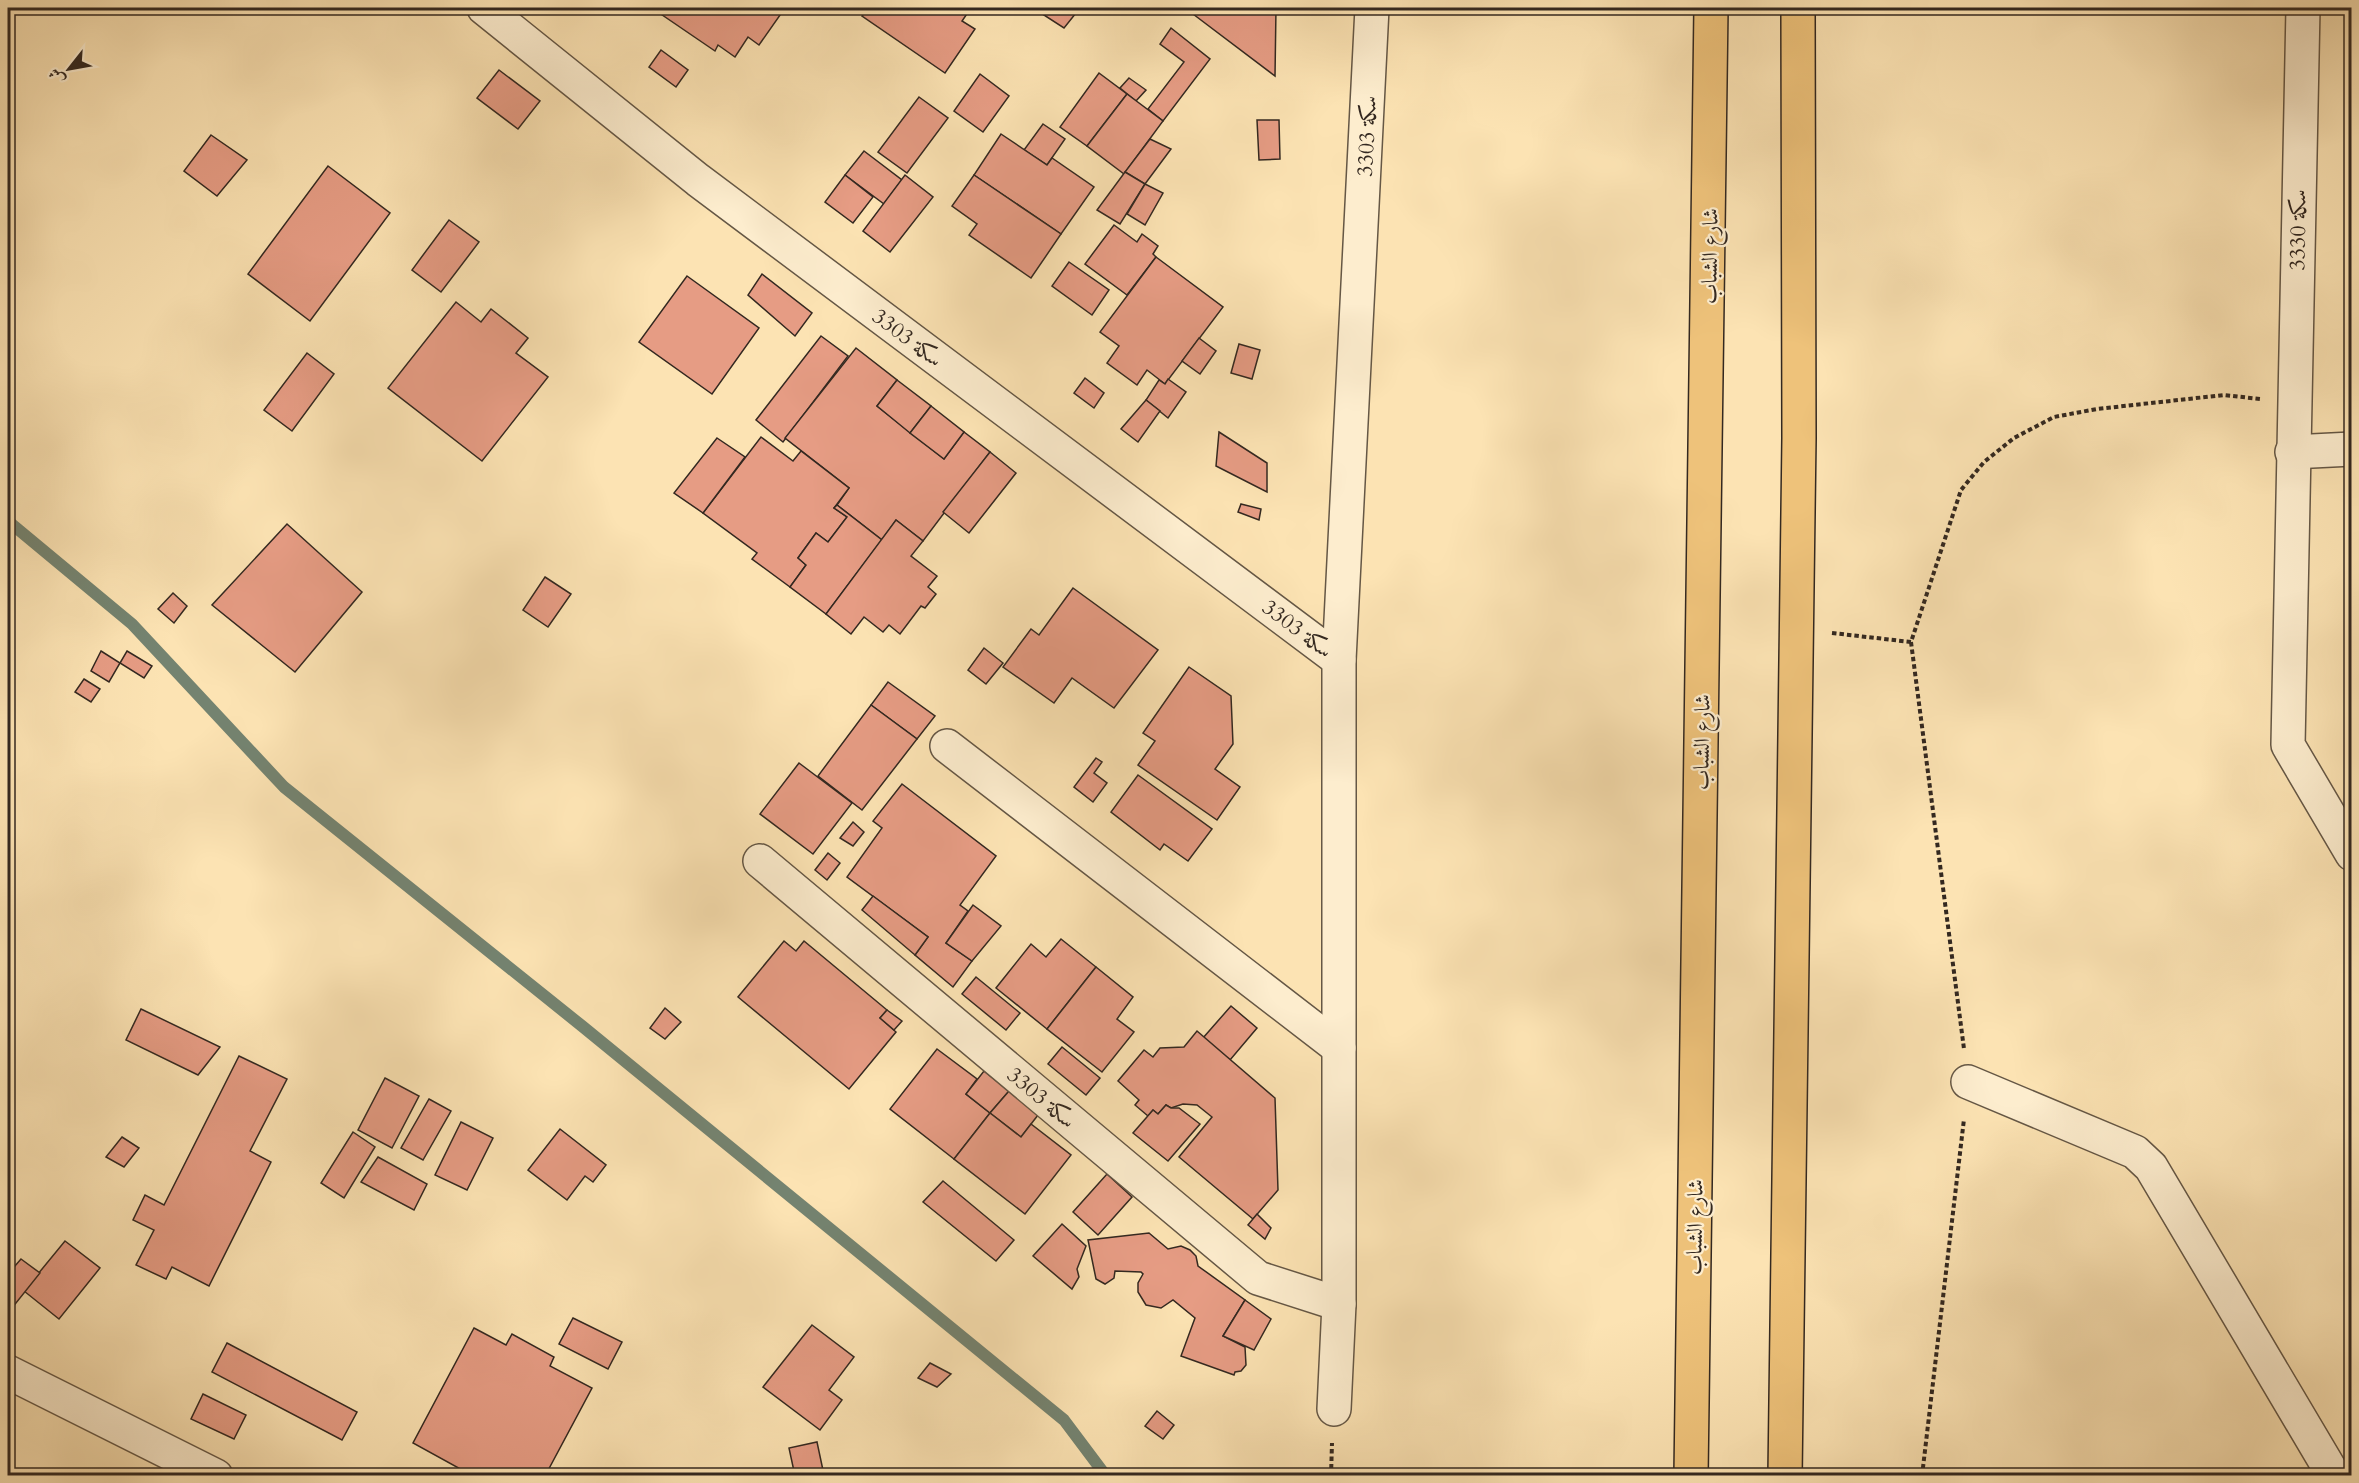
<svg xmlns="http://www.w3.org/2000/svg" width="2359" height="1483" font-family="Cardo,Amiri,serif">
  <rect width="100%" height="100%" fill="#fce3b3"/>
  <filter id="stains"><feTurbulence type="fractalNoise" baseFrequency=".00333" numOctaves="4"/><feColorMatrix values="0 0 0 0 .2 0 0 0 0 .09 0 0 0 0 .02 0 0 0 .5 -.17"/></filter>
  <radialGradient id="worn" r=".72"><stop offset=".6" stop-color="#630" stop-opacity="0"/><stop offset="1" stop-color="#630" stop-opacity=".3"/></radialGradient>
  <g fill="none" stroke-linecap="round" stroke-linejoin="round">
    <path stroke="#748370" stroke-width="12" d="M8 521 132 624 284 787 582 1026 1064 1420 1106 1476"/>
  </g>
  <g fill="#e69c84" stroke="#332820" stroke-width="1.5">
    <path d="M652 8H785L759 45 748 37 735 57 718 45 715 51Z"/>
    <path d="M868 8H971L962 21 975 29 945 73 862 16Z"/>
    <path d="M1033 8H1080L1064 28Z"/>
    <path d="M1192 8H1276L1275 76 1189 11Z"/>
    <path d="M1171 28 1210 59 1163 121 1148 109 1184 62 1160 44Z"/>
    <path d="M661 50 688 70 676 87 649 67Z"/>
    <path d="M499 70 540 101 518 129 477 98Z"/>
    <path d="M1099 73 1127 94 1087 146 1060 127Z"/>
    <path d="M980 74 1009 96 983 132 954 111Z"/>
    <path d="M1129 78 1146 90 1136 101 1120 88Z"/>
    <path d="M1127 94 1163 121 1124 174 1087 146Z"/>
    <path d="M919 97 948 118 907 173 878 152Z"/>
    <path d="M1257 120H1279L1280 159 1259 160Z"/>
    <path d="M1043 124 1065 139 1047 165 1024 150Z"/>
    <path d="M1001 134 1047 165 1052 158 1094 187 1061 234 974 175Z"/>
    <path d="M211 135 247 160 217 196 184 171Z"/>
    <path d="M1150 139 1171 149 1145 184 1125 172Z"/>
    <path d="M864 151 902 180 884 204 845 175Z"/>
    <path d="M328 166 390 213 310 321 248 274Z"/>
    <path d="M1125 172 1145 184 1120 224 1097 210Z"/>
    <path d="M845 175 873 197 853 223 825 202Z"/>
    <path d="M905 175 933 197 890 252 863 231Z"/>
    <path d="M974 175 1061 234 1031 278 969 235 977 224 952 206Z"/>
    <path d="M1145 184 1163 193 1145 225 1127 214Z"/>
    <path d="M449 220 479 242 441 292 412 270Z"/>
    <path d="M1114 225 1137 242 1142 234 1158 246 1153 254 1156 257 1127 295 1085 264Z"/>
    <path d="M1156 257 1223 307 1165 384 1147 370 1137 385 1107 363 1119 346 1100 332Z"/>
    <path d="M1069 262 1109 290 1092 315 1052 286Z"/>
    <path d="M762 274 812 313 795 336 748 295Z"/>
    <path d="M687 276 759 328 712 394 639 342Z"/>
    <path d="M456 302 481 322 491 309 528 338 516 353 548 377 482 461 388 388Z"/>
    <path d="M821 336 848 356 783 442 756 420Z"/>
    <path d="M1199 338 1216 351 1200 374 1182 361Z"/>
    <path d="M1239 344 1260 350 1252 379 1231 373Z"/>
    <path d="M856 348 897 380 877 406 944 459 964 432 990 452 923 541 896 520 882 540 837 505 849 488 785 438Z"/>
    <path d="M307 353 334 374 292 431 264 410Z"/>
    <path d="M1085 378 1104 393 1094 408 1074 393Z"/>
    <path d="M1168 379 1186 392 1168 418 1146 400 1159 380 1165 384Z"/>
    <path d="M897 380 931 406 910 433 877 406Z"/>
    <path d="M1146 400 1160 411 1138 442 1121 429Z"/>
    <path d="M931 406 964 432 944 459 910 433Z"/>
    <path d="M1219 432 1267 463V492L1216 466Z"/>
    <path d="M761 437 793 461 801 451 849 488 834 508 847 517 828 542 816 533 798 558 806 565 790 587 752 559 757 553 703 513Z"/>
    <path d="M717 438 745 457 703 513 674 493Z"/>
    <path d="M990 452 1016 473 969 533 943 512Z"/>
    <path d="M1241 504 1261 509 1259 520 1238 512Z"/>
    <path d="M837 505 882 540 826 614 790 587 806 565 798 558 816 533 828 542 847 517 834 508Z"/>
    <path d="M896 520 923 541 911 556 937 576 928 587 936 594 925 608 921 606 900 634 889 625 883 632 864 617 851 634 826 614Z"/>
    <path d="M287 524 362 592 295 672 212 605Z"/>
    <path d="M545 577 571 594 548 627 523 610Z"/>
    <path d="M1073 588 1158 650 1114 708 1072 678 1054 703 1003 667 1031 629 1039 635Z"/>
    <path d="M173 593 187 606 174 623 158 609Z"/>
    <path d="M984 648 1003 663 986 684 968 670Z"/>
    <path d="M101 651 120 663 109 682 91 671Z"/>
    <path d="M127 651 152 666 144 678 120 663Z"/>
    <path d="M1189 667 1231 696 1233 744 1215 769 1240 787 1217 820 1138 765 1155 741 1143 733Z"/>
    <path d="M84 679 100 689 91 702 75 692Z"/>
    <path d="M888 682 935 716 917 739 871 705Z"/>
    <path d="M871 705 917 739 862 810 818 776Z"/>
    <path d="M1096 758 1102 762 1094 773 1107 783 1093 802 1074 787Z"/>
    <path d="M799 763 852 803 813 854 760 814Z"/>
    <path d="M1138 775 1212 829 1188 861 1164 844 1160 850 1111 812Z"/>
    <path d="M902 784 996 856 960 905 968 911 946 943 972 961 953 987 915 955 928 937 847 877 882 828 873 821Z"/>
    <path d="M853 822 864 832 853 846 840 838Z"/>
    <path d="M828 853 840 863 827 880 815 870Z"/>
    <path d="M873 896 928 937 915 955 862 910Z"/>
    <path d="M973 905 1001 926 972 961 946 943Z"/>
    <path d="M1061 939 1096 967 1047 1029 996 988 1031 944 1046 957Z"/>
    <path d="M784 941 796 951 804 941 887 1010 880 1018 896 1032 849 1089 738 997Z"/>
    <path d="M1096 967 1133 997 1117 1019 1134 1032 1102 1072 1047 1029Z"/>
    <path d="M976 977 1020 1013 1006 1030 962 994Z"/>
    <path d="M1231 1006 1257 1028 1230 1060 1203 1038Z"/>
    <path d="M665 1008 681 1022 665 1039 650 1028Z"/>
    <path d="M141 1009 220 1047 198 1075 126 1040Z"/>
    <path d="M887 1010 902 1021 894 1030 880 1018Z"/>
    <path d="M1197 1031 1275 1098 1278 1190 1253 1219 1179 1157 1212 1117 1197 1105 1183 1104 1171 1108 1166 1105 1158 1114 1153 1110 1148 1116 1135 1105 1139 1100 1118 1081 1144 1050 1153 1057 1160 1048 1184 1047Z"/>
    <path d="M1062 1047 1100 1078 1086 1095 1048 1064Z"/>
    <path d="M937 1049 977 1079 966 1094 990 1113 954 1159 890 1109Z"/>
    <path d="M239 1056 287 1079 250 1151 271 1162 209 1286 172 1267 166 1279 136 1265 154 1230 133 1220 145 1195 164 1205Z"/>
    <path d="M984 1071 1009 1091 990 1113 966 1094Z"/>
    <path d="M385 1078 419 1096 392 1148 358 1130Z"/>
    <path d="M1009 1091 1038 1115 1021 1137 990 1113Z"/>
    <path d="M429 1099 451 1111 423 1160 401 1148Z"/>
    <path d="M1166 1105 1171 1108H1179L1200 1124 1168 1161 1133 1133 1153 1110 1158 1114Z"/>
    <path d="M990 1113 1021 1137 1031 1124 1071 1155 1025 1214 954 1159Z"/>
    <path d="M461 1122 493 1138 467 1190 435 1175Z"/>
    <path d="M560 1129 606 1165 593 1182 585 1176 567 1200 528 1170Z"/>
    <path d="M353 1132 375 1147 344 1198 321 1183Z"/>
    <path d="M122 1137 139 1148 124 1167 106 1157Z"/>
    <path d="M378 1157 427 1184 414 1210 361 1182Z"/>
    <path d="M1107 1174 1132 1197 1098 1235 1073 1212Z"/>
    <path d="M943 1181 1014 1240 996 1261 923 1202Z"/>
    <path d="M1257 1214 1271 1228 1265 1239 1248 1225Z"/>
    <path d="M1062 1224 1086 1246 1077 1269 1079 1277 1072 1289 1033 1256Z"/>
    <path d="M1149 1233 1168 1249 1181 1246 1190 1250 1196 1256 1198 1266 1245 1300 1223 1336 1245 1347 1246 1365 1241 1371 1235 1372 1234 1375 1181 1356 1195 1318 1173 1300 1161 1308 1146 1305 1138 1292V1283L1143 1274 1141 1272 1115 1271 1114 1278 1105 1284 1096 1279 1088 1240Z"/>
    <path d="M65 1241 100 1268 59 1319 24 1291Z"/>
    <path d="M21 1259 40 1273 12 1308 8 1305V1274Z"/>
    <path d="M1245 1300 1271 1319 1254 1350 1223 1336Z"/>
    <path d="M573 1318 622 1342 608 1369 559 1344Z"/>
    <path d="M812 1325 854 1357 829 1390 842 1400 820 1430 763 1387Z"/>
    <path d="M474 1328 506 1345 512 1334 554 1357 550 1366 592 1388 545 1476H473L413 1443Z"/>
    <path d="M227 1343 357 1412 342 1440 212 1372Z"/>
    <path d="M930 1363 951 1374 937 1387 918 1378Z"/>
    <path d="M203 1394 246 1415 234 1439 191 1419Z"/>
    <path d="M1157 1411 1174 1425 1163 1439 1145 1426Z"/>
    <path d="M817 1442 824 1475 795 1476 789 1448Z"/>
  </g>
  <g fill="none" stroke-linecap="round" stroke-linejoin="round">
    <defs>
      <g id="minor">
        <path d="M484 8 698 180 1339 660"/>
        <path d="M2303 8 2288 745 2352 854"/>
        <path d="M2292 452 2352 449"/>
        <path d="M947 746 1339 1048"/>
        <path d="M760 861 1258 1278 1339 1304"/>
        <path d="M1968 1082 2135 1152 2151 1167 2334 1476"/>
        <path d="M8 1372 216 1476"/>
        <path d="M1334 1409 1339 1304V660L1372 8"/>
      </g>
      <g id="major">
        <path d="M1691 1476 1711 8"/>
        <path d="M1785 1476 1799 438 1798 8"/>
      </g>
    </defs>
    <use href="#minor" stroke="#655745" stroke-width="36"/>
    <use href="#major" stroke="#332820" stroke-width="36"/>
    <g stroke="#332820" stroke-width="4" stroke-dasharray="4.5 3" stroke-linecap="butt">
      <path d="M1832 633 1911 642 1961 490 1984 462 2014 438 2054 417 2097 409 2224 395 2260 399"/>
      <path d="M1911 642 1964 1049"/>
      <path d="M1331 1476 1332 1443"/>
      <path d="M1922 1476 1964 1119"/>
    </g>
    <use href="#minor" stroke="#fdedce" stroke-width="33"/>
    <use href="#major" stroke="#eec27a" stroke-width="33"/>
  </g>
  <g text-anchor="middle" stroke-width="4.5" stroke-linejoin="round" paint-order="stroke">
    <g font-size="22" fill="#332820" stroke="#fdedce">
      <text transform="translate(1366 136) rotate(-87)" y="8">سكة 3303</text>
      <text transform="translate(2297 230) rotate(-89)" y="8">سكة 3330</text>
      <text transform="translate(1709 256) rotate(-89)" y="8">شارع الشباب</text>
      <text transform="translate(908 337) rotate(37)" y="8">سكة 3303</text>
      <text transform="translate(1298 628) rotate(37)" y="8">سكة 3303</text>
      <text transform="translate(1701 742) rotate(-89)" y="8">شارع الشباب</text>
      <text transform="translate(1042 1097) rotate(40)" y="8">سكة 3303</text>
      <text transform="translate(1694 1227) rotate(-89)" y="8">شارع الشباب</text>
    </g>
  </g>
  <rect width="2359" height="1483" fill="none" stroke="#fce3b3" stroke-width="30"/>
  <rect x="9" y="9" width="2341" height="1465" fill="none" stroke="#332820" stroke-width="3"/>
  <rect x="15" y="15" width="2329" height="1453" fill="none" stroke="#332820" stroke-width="1.5"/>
  <g transform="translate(69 69) rotate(239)" stroke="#fdedce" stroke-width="4.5" paint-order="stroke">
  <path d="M0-4.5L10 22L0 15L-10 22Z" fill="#332820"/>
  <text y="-9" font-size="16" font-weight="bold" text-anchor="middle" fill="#332820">ش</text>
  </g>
  <rect width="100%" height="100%" filter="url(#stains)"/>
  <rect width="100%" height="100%" fill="url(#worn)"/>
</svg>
